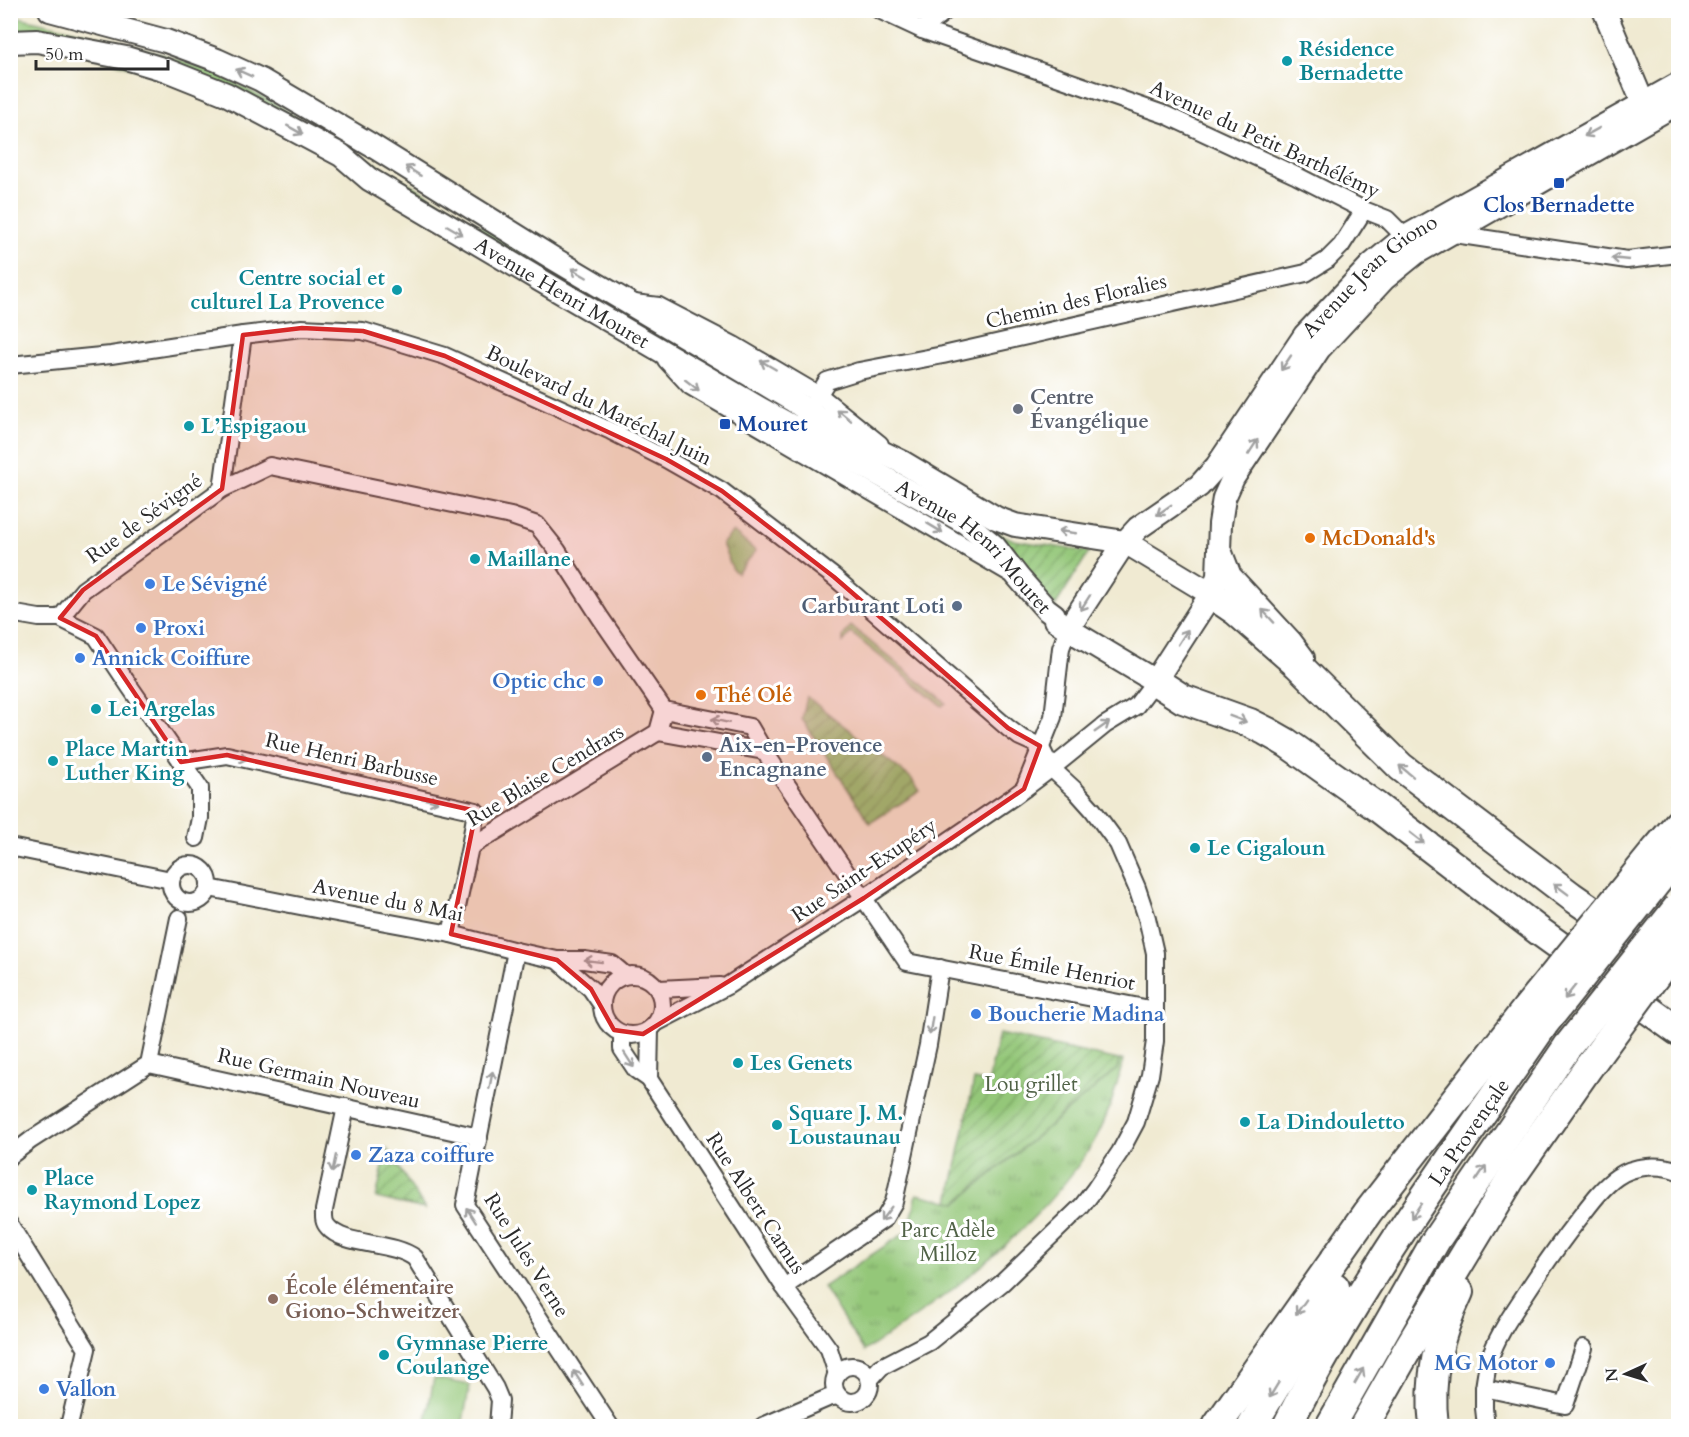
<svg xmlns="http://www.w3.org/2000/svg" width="1689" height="1437" font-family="Cardo,serif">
  <defs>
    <pattern id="park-tufts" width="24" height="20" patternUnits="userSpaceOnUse" patternTransform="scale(1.5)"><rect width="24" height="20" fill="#94c779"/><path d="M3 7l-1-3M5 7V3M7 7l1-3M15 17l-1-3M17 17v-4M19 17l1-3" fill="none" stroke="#79a263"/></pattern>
    <pattern id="garden-furrows" width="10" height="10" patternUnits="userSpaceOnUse" patternTransform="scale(1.5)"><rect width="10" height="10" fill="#94c779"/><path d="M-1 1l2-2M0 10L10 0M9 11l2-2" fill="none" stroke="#79a263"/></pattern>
  </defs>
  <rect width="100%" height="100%" fill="#fff"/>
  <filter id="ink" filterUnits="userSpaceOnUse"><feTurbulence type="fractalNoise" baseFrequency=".0167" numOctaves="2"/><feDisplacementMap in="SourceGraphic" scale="12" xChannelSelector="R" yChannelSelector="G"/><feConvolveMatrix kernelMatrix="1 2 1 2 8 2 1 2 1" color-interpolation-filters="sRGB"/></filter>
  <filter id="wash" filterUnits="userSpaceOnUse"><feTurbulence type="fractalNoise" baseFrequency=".008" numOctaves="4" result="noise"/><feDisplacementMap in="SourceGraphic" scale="24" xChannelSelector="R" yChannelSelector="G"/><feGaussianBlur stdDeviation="1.35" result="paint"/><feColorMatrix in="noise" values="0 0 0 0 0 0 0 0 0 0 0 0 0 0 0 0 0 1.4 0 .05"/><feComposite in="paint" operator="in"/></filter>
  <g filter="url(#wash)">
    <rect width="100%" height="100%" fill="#f0ead2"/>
    <g fill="#94c779" stroke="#607952" stroke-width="1.5">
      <path d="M10 15C75 31 142 44 203 69 226 78 248 90 270 101L774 400 771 405 266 107 11 32Z"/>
      <path d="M851 626 946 703 942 706 851 633 843 642V636Z"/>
      <path d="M434 1378 470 1385 462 1426H425Z"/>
    </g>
    <g fill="url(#park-tufts)" stroke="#607952" stroke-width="1.5">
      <path d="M733 532 756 551 737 573 733 570 722 544Z"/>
      <path d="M1119 1060H1123C1117 1087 1109 1114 1096 1138 1080 1166 1059 1191 1037 1214 983 1270 929 1309 864 1351L823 1287 909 1230 917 1194 957 1203 1117 1069Z"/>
    </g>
    <g fill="url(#garden-furrows)" stroke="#607952" stroke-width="1.5">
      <path d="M986 528 1014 540 1089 552 1055 606Z"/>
      <path d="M807 697 911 778 920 791 870 823 802 719Z"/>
      <path d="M999 1034 1119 1060 1117 1069 956 1203 949 1201 974 1080 988 1083Z"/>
      <path d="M387 1149 425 1209 376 1198Z"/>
    </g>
  </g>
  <g filter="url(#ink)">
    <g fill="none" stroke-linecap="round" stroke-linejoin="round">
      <defs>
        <g id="street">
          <path d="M879 10 922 30 1166 115 1297 176 1364 210 1387 219 1405 237 1410 245"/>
          <path d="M922 30 947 10"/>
          <path d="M1448 233 1627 260 1678 254"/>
          <path d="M634 303 659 306 734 345 819 395 880 444"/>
          <path d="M666 360 690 386 1010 573"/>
          <path d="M10 365 111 355 243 335 302 328 363 331 445 356 611 431 666 459 722 491 834 577 1008 728 1020 737 1040 746 1051 768 1076 791 1093 810 1118 844 1137 888 1147 918 1155 953V1041L1150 1075 1136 1122 1120 1152 1095 1189 1082 1206 1002 1283 929 1342 881 1367 870 1379"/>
          <path d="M803 420 827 381 859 371 943 355 1306 273 1327 260 1341 246 1364 210"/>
          <path d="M222 489 243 335"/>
          <path d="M10 613 39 618H60L96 636 130 687 200 788V818L196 838"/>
          <path d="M60 618 83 590 222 489 270 466 511 516 537 525 557 550 600 617 664 710"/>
          <path d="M664 710 750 727 764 751 907 962 1155 1010"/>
          <path d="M658 732 764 751"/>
          <path d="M181 762 227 755 476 811 470 847"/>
          <path d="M1024 789 1053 717 1061 648 1068 629"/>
          <path d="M10 847 171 880"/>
          <circle cx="190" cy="884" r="19"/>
          <path d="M209 888 331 912 451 934 516 951 557 960H584L612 964 625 975"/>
          <path d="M451 934 470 847 658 732 664 710"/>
          <path d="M516 951 465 1205 610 1426"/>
          <path d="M557 960 591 989 602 1005"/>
          <circle cx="632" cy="1005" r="30"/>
          <path d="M659 989 720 986"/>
          <path d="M658 1022 727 986 864 898 1013 797 1057 764 1105 725 1136 706 1155 681"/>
          <path d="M622 1034V1049L636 1070 649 1079 784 1287 829 1349 837 1374"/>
          <path d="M149 1064 479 1137"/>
          <path d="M649 1079 650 1029"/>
          <path d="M346 1107 324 1210C324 1216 323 1222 328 1227 343 1246 393 1241 415 1258L495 1388 500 1400 498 1426"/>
          <path d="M10 1156 31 1140 149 1064 179 918"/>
          <path d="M10 1225 87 1349 69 1426"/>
          <path d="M784 1287 884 1219 894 1202 928 1045 940 968"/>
          <path d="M1584 1348 1565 1405 1484 1388C1486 1376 1487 1363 1492 1352 1500 1332 1512 1314 1524 1296 1541 1270 1558 1245 1577 1221 1589 1206 1601 1188 1617 1177 1634 1165 1660 1164 1678 1171"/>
          <circle cx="852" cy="1384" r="18"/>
          <path d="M1484 1388V1408L1486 1426"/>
          <path d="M763 1426 828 1398 838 1396"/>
        </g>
        <g id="secondary">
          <path d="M50 10 166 41 217 60 261 80 371 145 551 257 792 400 836 430 902 462 996 518 1015 525 1125 542 1211 594"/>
          <path d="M1604 10 1648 115"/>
          <path id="s1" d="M10 42 37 41 126 58 166 70 226 94 341 155 369 179 540 280 759 408 966 523 994 546 1018 577 1046 609 1054 615 1055 620 1068 629 1155 681 1211 594 1218 576 1220 524 1224 498 1233 478 1319 349 1384 279 1416 253 1678 103"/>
          <path d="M1221 553 1230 576 1291 642 1303 658"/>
          <path id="s2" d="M1068 629 1125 542 1138 528 1199 486 1217 466 1305 335 1371 265 1405 237 1414 232 1678 84"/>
        </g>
        <g id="highway">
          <path d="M1211 594 1236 611 1298 665 1401 767 1571 896 1678 970"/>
          <path d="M1155 681 1183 699 1250 723 1266 731 1287 743 1377 807 1539 931 1678 1031"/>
          <path d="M1655 851 1678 824"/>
          <path d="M1217 1426 1368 1212 1526 1009"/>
          <path d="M1252 1426 1335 1287"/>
          <path id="s3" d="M1287 1426C1358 1284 1454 1155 1544 1024"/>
          <path d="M1330 1426 1436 1240 1568 1046"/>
          <path d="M1364 1426 1410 1345 1513 1175 1590 1065"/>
          <path d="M1434 1426C1428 1378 1438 1336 1459 1292"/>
        </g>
      </defs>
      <use href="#street" stroke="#494844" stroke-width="20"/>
      <use href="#secondary" stroke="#494844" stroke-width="26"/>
      <use href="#highway" stroke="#494844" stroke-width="32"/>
      <use href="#street" stroke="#fff" stroke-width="16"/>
      <use href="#secondary" stroke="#fff" stroke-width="22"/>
      <use href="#highway" stroke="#fff" stroke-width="28"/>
      <defs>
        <g id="highway-bridge">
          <path d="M1526 1009 1655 851"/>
          <path d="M1544 1024 1671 864"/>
          <path d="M1568 1046 1678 907"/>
          <path d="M1590 1065 1678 945"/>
        </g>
      </defs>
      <use href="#highway-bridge" stroke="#494844" stroke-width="32" stroke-linecap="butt"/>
      <use href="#highway-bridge" stroke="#fff" stroke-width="28"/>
    </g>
    <defs><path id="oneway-shaft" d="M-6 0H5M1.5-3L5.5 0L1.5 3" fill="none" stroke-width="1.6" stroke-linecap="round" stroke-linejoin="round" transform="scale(1.5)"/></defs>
    <g stroke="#a0a0a0">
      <use href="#oneway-shaft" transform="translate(244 73) rotate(-156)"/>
      <use href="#oneway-shaft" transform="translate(295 130) rotate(29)"/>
      <use href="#oneway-shaft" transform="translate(1592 132) rotate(151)"/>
      <use href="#oneway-shaft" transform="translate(413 171) rotate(-148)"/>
      <use href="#oneway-shaft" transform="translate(455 230) rotate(30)"/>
      <use href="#oneway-shaft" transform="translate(1620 259) rotate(-174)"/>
      <use href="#oneway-shaft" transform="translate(579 273) rotate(-150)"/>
      <use href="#oneway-shaft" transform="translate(1286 363) rotate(124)"/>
      <use href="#oneway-shaft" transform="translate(768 365) rotate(-150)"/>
      <use href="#oneway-shaft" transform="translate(692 385) rotate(38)"/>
      <use href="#oneway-shaft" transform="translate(844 415) rotate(-141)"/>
      <use href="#oneway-shaft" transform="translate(1253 447) rotate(-57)"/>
      <use href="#oneway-shaft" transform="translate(1164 510) rotate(145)"/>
      <use href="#oneway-shaft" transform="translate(935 528) rotate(31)"/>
      <use href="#oneway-shaft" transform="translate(1067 532) rotate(-172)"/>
      <use href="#oneway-shaft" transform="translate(1085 603) rotate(123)"/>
      <use href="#oneway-shaft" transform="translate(1268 616) rotate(-133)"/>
      <use href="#oneway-shaft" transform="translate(1183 637) rotate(-57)"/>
      <use href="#oneway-shaft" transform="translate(1238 719) rotate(21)"/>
      <use href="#oneway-shaft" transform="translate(720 721) rotate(-168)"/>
      <use href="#oneway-shaft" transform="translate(1102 727) rotate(-35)"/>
      <use href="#oneway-shaft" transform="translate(239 757) rotate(12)"/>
      <use href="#oneway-shaft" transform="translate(1406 771) rotate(-141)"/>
      <use href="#oneway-shaft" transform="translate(429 800) rotate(13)"/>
      <use href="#oneway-shaft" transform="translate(1417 838) rotate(38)"/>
      <use href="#oneway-shaft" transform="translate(1561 889) rotate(-143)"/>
      <use href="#oneway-shaft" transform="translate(593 961) rotate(-173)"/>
      <use href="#oneway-shaft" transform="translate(1570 992) rotate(128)"/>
      <use href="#oneway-shaft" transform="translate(931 1026) rotate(99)"/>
      <use href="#oneway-shaft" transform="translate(629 1060) rotate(57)"/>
      <use href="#oneway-shaft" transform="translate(491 1080) rotate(-79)"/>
      <use href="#oneway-shaft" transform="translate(334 1164) rotate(102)"/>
      <use href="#oneway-shaft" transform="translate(1481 1173) rotate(-56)"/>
      <use href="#oneway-shaft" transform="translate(1416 1211) rotate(124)"/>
      <use href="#oneway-shaft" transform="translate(886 1214) rotate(127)"/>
      <use href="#oneway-shaft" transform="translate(471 1215) rotate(-123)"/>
      <use href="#oneway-shaft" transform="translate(1301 1307) rotate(125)"/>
      <use href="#oneway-shaft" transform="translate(1359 1376) rotate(-60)"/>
      <use href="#oneway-shaft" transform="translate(578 1378) rotate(-123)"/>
      <use href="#oneway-shaft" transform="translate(1274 1390) rotate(121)"/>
    </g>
  </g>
  <path fill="#d62828" fill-opacity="0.2" stroke="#d62828" stroke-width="4.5" stroke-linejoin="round" d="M302 328 363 331 445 356 666 459 722 491 834 577 1008 728 1040 746 1024 789 864 898 643 1034 614 1030 591 989 557 960 451 934 476 811 227 755 181 762 96 636 60 618 83 590 222 489 243 335Z"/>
  <g fill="#0f9aa8" stroke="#fff" stroke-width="2">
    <circle cx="1287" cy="61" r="6"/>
    <circle cx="397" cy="290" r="6"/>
    <circle cx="189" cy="426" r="6"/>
    <circle cx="475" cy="559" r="6"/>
    <circle cx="96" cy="709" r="6"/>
    <circle cx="53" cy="761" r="6"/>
    <circle cx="1195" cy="848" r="6"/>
    <circle cx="738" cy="1063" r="6"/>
    <circle cx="1245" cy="1122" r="6"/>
    <circle cx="777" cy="1125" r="6"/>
    <circle cx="32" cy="1190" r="6"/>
    <circle cx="384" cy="1355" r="6"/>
  </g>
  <g fill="#1a4fb4" stroke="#fff" stroke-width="2">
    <rect x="1553" y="177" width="12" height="12" rx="3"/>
    <rect x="719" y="418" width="12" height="12" rx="3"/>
  </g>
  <circle fill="#6b7280" stroke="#fff" stroke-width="2" cx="1018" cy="409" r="6"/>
  <g fill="#e8710a" stroke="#fff" stroke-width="2">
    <circle cx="1310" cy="538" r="6"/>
    <circle cx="701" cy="695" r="6"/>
  </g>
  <g fill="#3f7fe0" stroke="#fff" stroke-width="2">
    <circle cx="150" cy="584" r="6"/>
    <circle cx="141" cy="628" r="6"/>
    <circle cx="80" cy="658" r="6"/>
    <circle cx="598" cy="681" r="6"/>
    <circle cx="976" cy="1014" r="6"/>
    <circle cx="356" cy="1155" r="6"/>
    <circle cx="1550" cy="1363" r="6"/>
    <circle cx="44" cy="1389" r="6"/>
  </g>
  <g fill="#5c6f8a" stroke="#fff" stroke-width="2">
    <circle cx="957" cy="606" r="6"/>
    <circle cx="707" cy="757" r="6"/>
  </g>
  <circle fill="#8d6e63" stroke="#fff" stroke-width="2" cx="273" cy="1299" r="6"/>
  <g text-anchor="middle" stroke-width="6" stroke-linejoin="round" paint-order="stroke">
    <g font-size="21" font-weight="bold" fill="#0d838f" stroke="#fff" text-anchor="start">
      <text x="1299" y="56">Résidence<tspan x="1299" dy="24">Bernadette</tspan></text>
      <text x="385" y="285" text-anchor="end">Centre social et<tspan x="385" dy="24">culturel La Provence</tspan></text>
      <text x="201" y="433">L’Espigaou</text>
      <text x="487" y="566">Maillane</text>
      <text x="108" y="716">Lei Argelas</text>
      <text x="65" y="756">Place Martin<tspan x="65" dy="24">Luther King</tspan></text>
      <text x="1207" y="855">Le Cigaloun</text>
      <text x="750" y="1070">Les Genets</text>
      <text x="789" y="1120">Square J. M.<tspan x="789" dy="24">Loustaunau</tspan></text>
      <text x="1257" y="1129">La Dindouletto</text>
      <text x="44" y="1185">Place<tspan x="44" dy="24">Raymond Lopez</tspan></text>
      <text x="396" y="1350">Gymnase Pierre<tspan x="396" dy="24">Coulange</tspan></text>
    </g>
    <g font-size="21" fill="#2b2b2b" stroke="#fff">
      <text transform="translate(1265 139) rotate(25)" y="7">Avenue du Petit Barthélémy</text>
      <text dy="7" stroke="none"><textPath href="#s2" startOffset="470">Avenue Jean Giono</textPath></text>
      <text dy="7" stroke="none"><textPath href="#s1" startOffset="615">Avenue Henri Mouret</textPath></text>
      <text transform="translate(1076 301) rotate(-13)" y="7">Chemin des Floralies</text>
      <text transform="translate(599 405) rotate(26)" y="7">Boulevard du Maréchal Juin</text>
      <text transform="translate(144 518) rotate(-36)" y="7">Rue de Sévigné</text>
      <text dy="7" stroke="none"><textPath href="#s1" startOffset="1101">Avenue Henri Mouret</textPath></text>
      <text transform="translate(352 759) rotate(13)" y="7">Rue Henri Barbusse</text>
      <text transform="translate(545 775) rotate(-31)" y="7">Rue Blaise Cendrars</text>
      <text transform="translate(864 870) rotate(-34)" y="7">Rue Saint-Exupéry</text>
      <text transform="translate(388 900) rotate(11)" y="7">Avenue du 8 Mai</text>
      <text transform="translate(1052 967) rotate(11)" y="7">Rue Émile Henriot</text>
      <text transform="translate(319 1078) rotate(13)" y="7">Rue Germain Nouveau</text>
      <text dy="7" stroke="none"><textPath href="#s3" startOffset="346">La Provençale</textPath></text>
      <text transform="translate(756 1203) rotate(57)" y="7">Rue Albert Camus</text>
      <text transform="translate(527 1255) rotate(58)" y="7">Rue Jules Verne</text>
    </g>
    <g font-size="21" font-weight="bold" fill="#164399" stroke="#fff">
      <text x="1559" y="212">Clos Bernadette</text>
      <text x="737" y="431" text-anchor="start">Mouret</text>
    </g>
    <g font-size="21" font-weight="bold" fill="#5b616d" stroke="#fff" text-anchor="start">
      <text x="1030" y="404">Centre<tspan x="1030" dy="24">Évangélique</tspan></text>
    </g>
    <g font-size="21" font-weight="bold" fill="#c56008" stroke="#fff" text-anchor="start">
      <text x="1322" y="545">McDonald's</text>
      <text x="713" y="702">Thé Olé</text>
    </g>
    <g font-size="21" font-weight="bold" fill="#366cbe" stroke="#fff" text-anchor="start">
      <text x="162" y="591">Le Sévigné</text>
      <text x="153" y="635">Proxi</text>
      <text x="92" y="665">Annick Coiffure</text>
      <text x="586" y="688" text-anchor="end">Optic chc</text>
      <text x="988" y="1021">Boucherie Madina</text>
      <text x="368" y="1162">Zaza coiffure</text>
      <text x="1538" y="1370" text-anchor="end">MG Motor</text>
      <text x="56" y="1396">Vallon</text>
    </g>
    <g font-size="21" font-weight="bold" fill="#4e5e75" stroke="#fff" text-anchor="end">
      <text x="945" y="613">Carburant Loti</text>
      <text x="719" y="752" text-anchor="start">Aix-en-Provence<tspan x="719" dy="24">Encagnane</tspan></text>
    </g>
    <g font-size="21" fill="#506246" stroke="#fff">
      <text x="1031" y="1091">Lou grillet</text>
      <text x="948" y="1237">Parc Adèle<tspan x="948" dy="24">Milloz</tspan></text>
    </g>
    <g font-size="21" font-weight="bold" fill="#785e54" stroke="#fff" text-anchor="start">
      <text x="285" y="1294">École élémentaire<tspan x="285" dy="24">Giono-Schweitzer</tspan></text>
    </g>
  </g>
  <rect width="1689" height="1437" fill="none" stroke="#fff" stroke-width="36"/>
  <g transform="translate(1626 1374) rotate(266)" stroke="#ffffff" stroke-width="4.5" paint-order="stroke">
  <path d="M0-4.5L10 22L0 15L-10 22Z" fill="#2b2b2b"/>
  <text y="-9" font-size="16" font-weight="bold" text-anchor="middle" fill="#2b2b2b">N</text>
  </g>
  <path d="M36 60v9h132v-9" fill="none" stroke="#2b2b2b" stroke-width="3"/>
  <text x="45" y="60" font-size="18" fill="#2b2b2b" stroke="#ffffff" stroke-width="4.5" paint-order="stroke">50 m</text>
</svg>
